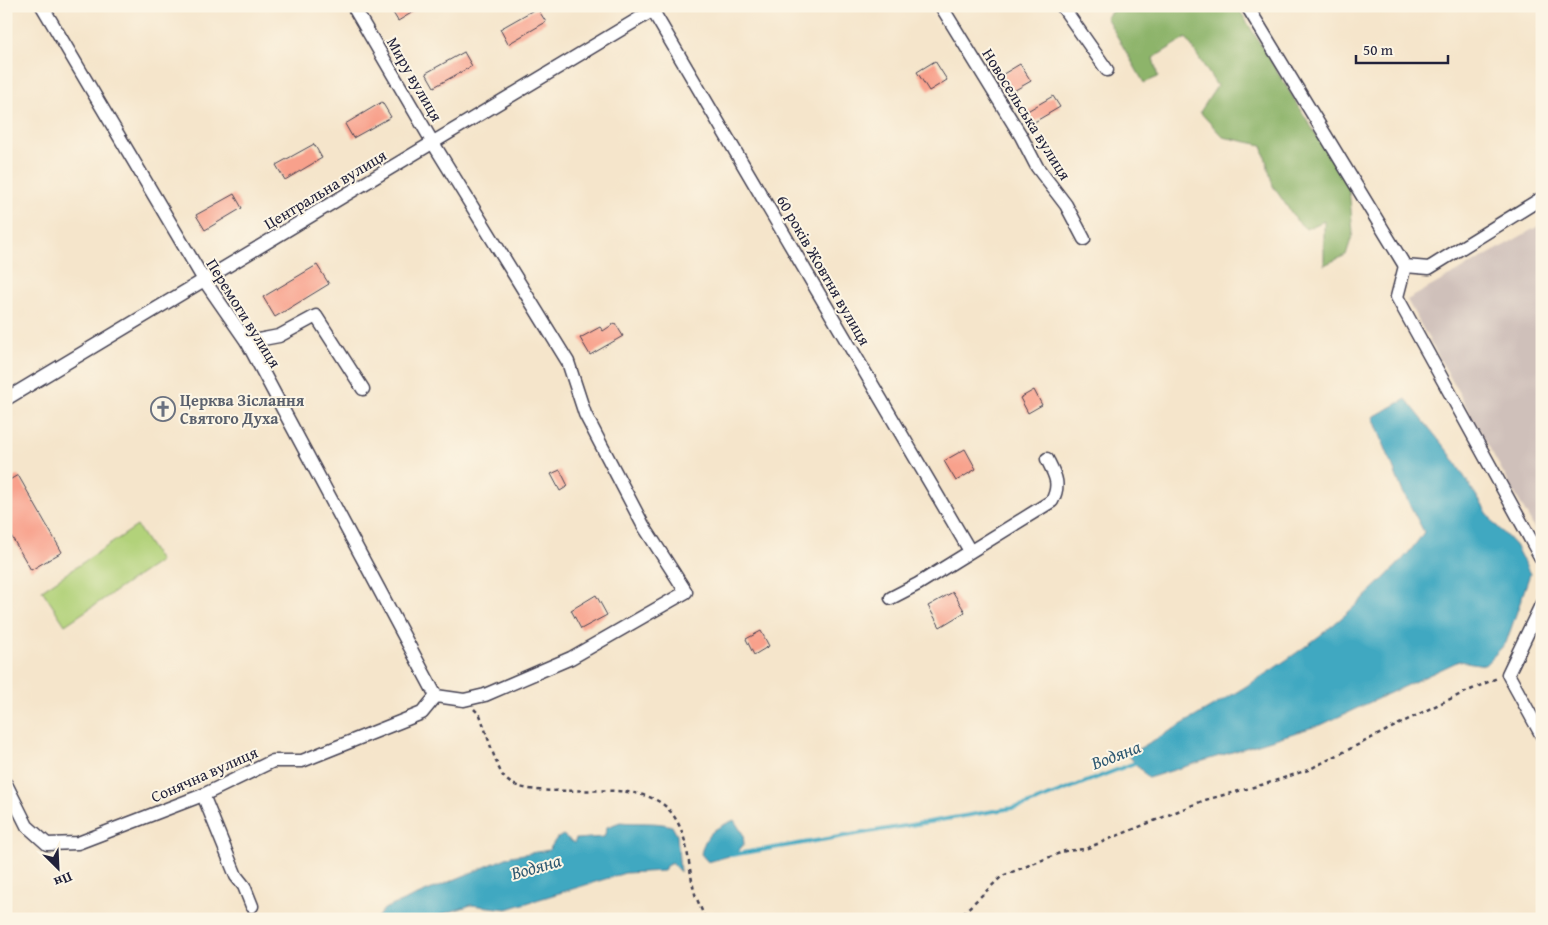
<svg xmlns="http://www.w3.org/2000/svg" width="1548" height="925" font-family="'Gentium Book Plus',serif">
  <rect width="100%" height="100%" fill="#fcf5e5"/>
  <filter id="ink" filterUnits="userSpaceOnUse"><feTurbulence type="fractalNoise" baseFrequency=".02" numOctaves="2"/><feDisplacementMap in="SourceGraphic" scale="10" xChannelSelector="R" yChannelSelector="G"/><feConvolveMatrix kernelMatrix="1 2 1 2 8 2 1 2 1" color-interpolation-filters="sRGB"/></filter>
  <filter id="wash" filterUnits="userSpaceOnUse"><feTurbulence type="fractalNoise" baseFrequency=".0096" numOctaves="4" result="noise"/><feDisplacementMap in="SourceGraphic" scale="20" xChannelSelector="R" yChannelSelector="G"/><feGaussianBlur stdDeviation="1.12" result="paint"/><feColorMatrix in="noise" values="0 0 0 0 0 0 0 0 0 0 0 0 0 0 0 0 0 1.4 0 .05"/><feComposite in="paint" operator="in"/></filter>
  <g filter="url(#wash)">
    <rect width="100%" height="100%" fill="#f5e5cb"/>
    <path fill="#cfc0ba" d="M1542 224V542L1407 300Z"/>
    <path fill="#b2d27a" stroke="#6a7a5a" d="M137 526 160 561 65 625 42 590Z"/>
    <path fill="#8db46a" stroke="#586b52" d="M1118 6H1237L1349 188 1353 233 1346 255 1324 265V221L1306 229 1297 221 1273 186 1262 145 1223 137 1200 112 1217 86 1186 38 1153 58 1158 77 1144 83 1106 17Z"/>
    <g fill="#41a8c1" stroke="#32657e">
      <path d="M1406 399 1450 454 1493 522 1515 545 1530 574 1506 643 1485 665 1459 661 1323 724 1148 778 1128 755C1215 705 1305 658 1376 586 1394 569 1410 553 1424 532L1402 490 1373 417Z"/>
      <path d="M734 820 743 834 744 844 736 854 708 862 701 854C706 832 714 829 734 820Z"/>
      <path d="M620 822C638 824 655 821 672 826L677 835 680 872 672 863 666 866 664 871 625 873 507 909 471 905 428 919H376L384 909 511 856 549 850 556 839 563 835 574 843 576 839 604 837 607 827Z"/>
    </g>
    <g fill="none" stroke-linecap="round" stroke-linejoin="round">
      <path stroke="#41a8c1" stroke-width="4" d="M731 855 1024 806 1137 762"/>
    </g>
    <g id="blocks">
      <g fill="#f8a18c">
        <path d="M389 6H423L398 21Z"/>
        <path d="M537 8 546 22 508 44 500 29Z"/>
        <path d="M464 52 472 66 434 87 426 73Z"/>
        <path d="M935 61 947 80 929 91 917 72Z"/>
        <path d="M1020 64 1031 81 1010 93 1000 76Z"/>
        <path d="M1053 96 1060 107 1031 124 1024 113Z"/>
        <path d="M382 102 391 117 353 138 345 124Z"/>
        <path d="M314 144 322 158 285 180 276 165Z"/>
        <path d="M234 194 242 208 205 230 196 215Z"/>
        <path d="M317 265 329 284 275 317 263 297Z"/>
        <path d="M615 323 623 336 590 355 580 338 600 327 603 331Z"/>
        <path d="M1034 390 1042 405 1028 413 1020 398Z"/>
        <path d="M163 398 172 413 162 419 153 404Z"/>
        <path d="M965 449 976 469 956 481 944 461Z"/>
        <path d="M560 470 568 486 560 491 551 474Z"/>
        <path d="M18 475 62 552 31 570 6 527V482Z"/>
        <path d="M953 592 965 612 940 627 928 606Z"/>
        <path d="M596 595 607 615 581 629 571 610Z"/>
        <path d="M761 631 769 646 754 655 746 639Z"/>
      </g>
    </g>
  </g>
  <g filter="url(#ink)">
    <use href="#blocks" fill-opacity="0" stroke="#423f51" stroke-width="1"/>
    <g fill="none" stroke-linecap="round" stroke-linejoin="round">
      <defs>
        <g id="minor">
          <path d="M42 6 204 280 247 342 436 696"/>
          <path d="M353 6 433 143 568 362 585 414 643 525 686 592 571 658 485 695 464 700 436 696"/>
          <path d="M650 6 970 551"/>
          <path d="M941 6 1021 136 1037 167 1066 205 1084 239"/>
          <path d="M1062 6 1107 70"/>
          <path d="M1247 6 1405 266 1429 268 1542 198"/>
          <path d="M1405 266 1397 297 1542 560"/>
          <path d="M247 342 279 336 316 316 363 389"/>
          <path d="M6 399 660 6"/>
          <path d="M891 598 918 584 1052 501C1061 484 1055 475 1047 459"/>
          <path d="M1542 603 1508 674 1542 736"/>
          <path d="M6 784 27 826 47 844 78 843 203 795 273 761H302L422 713 436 696"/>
          <path d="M203 795 236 876 244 886 252 906"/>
        </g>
      </defs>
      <use href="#minor" stroke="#423f51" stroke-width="15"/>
      <g stroke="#423f51" stroke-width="2.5" stroke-dasharray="4 4" stroke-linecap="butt">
        <path d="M474 709 480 715C486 731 495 763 503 776 526 809 637 770 670 811 690 835 687 865 695 894 698 902 702 910 705 919"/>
        <path d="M957 919 1002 876 1065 851 1085 849 1205 800 1265 784 1308 770 1439 704 1497 678"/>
      </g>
      <use href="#minor" stroke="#fff" stroke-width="12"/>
    </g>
  </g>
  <defs>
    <symbol id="church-ring" viewBox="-11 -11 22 22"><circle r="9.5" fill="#fcf5e5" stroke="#6b7280" stroke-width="1.5"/><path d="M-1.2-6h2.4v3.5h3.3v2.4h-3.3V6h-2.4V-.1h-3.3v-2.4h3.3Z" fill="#6b7280"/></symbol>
  </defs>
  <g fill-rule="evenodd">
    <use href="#church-ring" x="149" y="395" width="28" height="28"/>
  </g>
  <g text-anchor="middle" stroke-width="4" stroke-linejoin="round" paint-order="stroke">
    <g font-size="16" fill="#22223b" stroke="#fcf5e5">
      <text transform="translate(415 79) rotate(60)" y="6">Миру вулиця</text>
      <text transform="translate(1027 114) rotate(58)" y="6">Новосельська вулиця</text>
      <text transform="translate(325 189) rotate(-31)" y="6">Центральна вулиця</text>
      <text transform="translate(824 270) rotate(60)" y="6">60 років Жовтня вулиця</text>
      <text transform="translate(244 313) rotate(58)" y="6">Перемоги вулиця</text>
      <text transform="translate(204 774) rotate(-24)" y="6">Сонячна вулиця</text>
    </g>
    <g font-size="16" font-weight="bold" fill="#5b616d" stroke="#fcf5e5" text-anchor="start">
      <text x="180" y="406">Церква Зіслання<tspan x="180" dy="18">Святого Духа</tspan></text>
    </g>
    <g font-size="18" font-style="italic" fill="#2e5871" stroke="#fcf5e5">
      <text transform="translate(1116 755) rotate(-21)" y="6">Водяна</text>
      <text transform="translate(536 867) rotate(-16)" y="6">Водяна</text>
    </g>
  </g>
  <rect width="1548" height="925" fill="none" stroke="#fcf5e5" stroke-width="25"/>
  <g transform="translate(58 868) rotate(156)" stroke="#fcf5e5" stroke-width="4" paint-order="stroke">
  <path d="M0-4L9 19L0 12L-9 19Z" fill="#22223b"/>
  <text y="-8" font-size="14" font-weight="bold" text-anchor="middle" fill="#22223b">Пн</text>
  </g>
  <path d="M1356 55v8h92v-8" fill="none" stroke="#22223b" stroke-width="2.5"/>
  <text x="1363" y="55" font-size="15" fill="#22223b" stroke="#fcf5e5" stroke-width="4" paint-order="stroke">50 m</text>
</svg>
